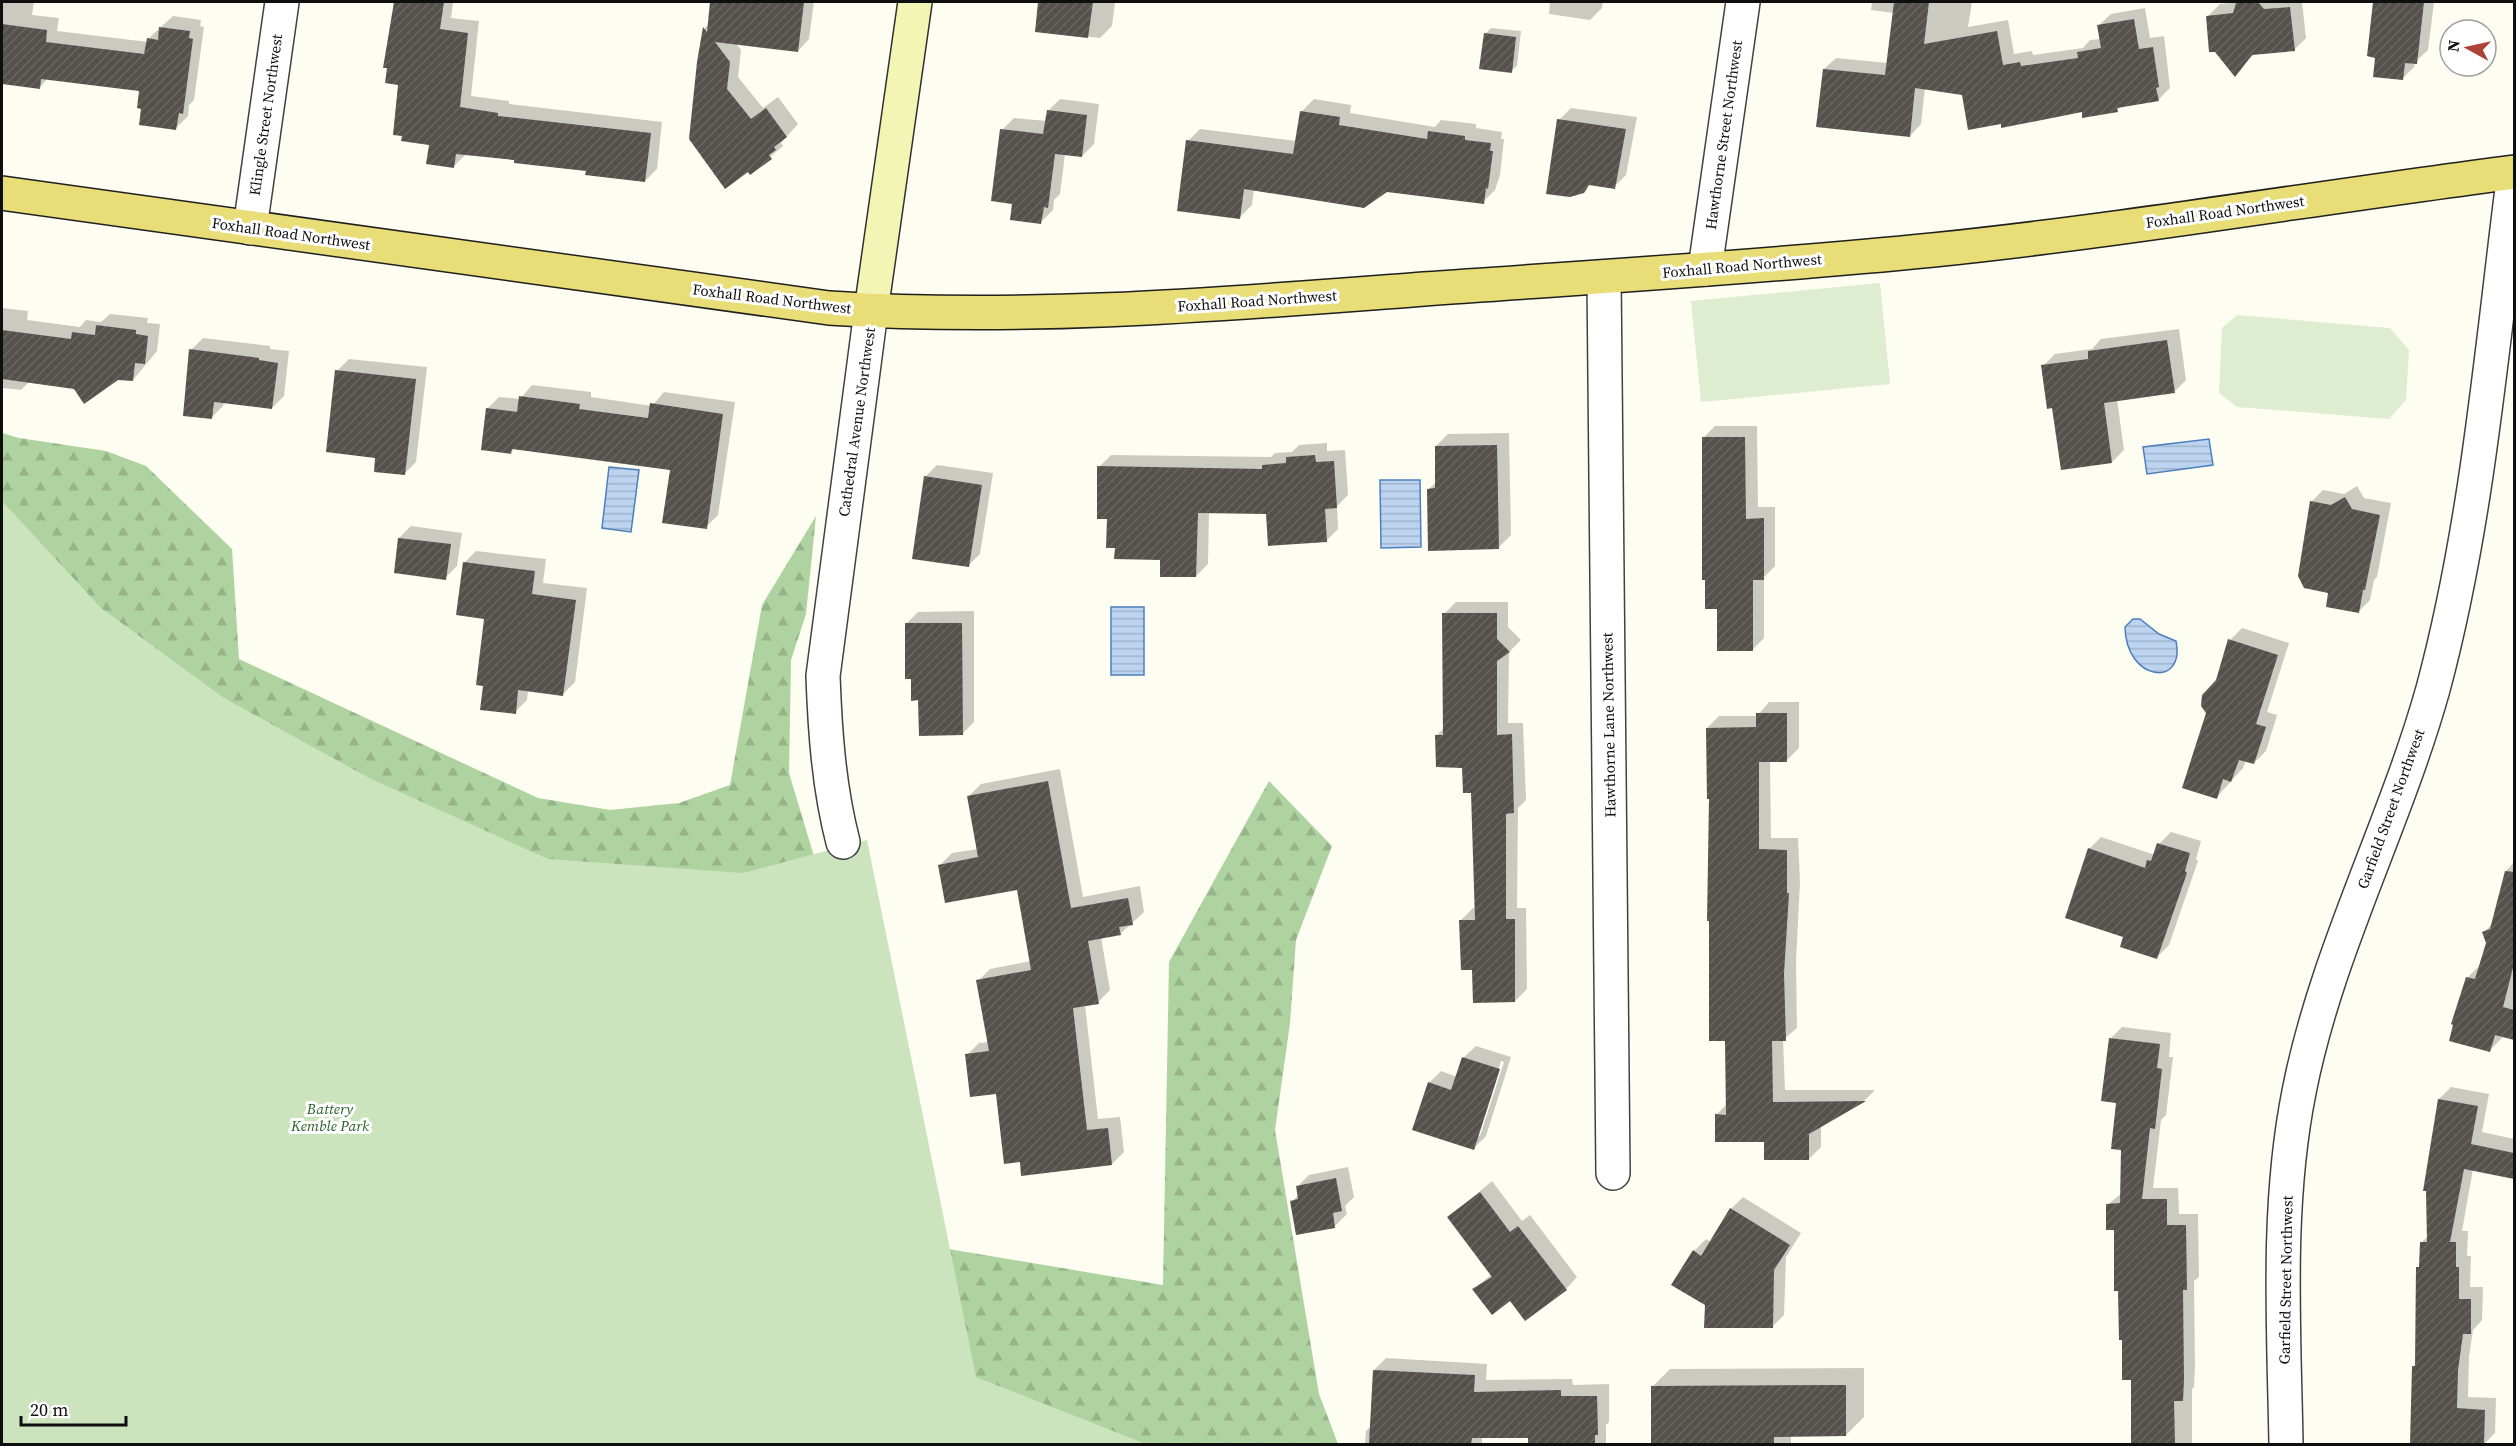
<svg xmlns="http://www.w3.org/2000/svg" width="2516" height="1446" font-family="'Source Serif 4',serif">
  <defs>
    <pattern id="forest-firs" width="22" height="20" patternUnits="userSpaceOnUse" patternTransform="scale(1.5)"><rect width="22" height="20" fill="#afd3a0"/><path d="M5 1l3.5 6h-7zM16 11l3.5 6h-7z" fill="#95b489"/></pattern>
    <pattern id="water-rules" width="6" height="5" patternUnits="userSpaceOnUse" patternTransform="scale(1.5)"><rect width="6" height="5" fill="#bcd4ef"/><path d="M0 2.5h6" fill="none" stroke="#a0b5cc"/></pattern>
    <pattern id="building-hatch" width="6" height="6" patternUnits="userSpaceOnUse" patternTransform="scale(1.5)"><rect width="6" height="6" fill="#55514c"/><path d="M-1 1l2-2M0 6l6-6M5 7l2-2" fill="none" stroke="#696561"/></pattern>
  </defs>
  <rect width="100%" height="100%" fill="#fdfdf1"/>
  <path fill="url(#forest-firs)" d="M2 433 19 438 106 451 146 466 232 549 239 659 538 798 610 810 679 803 730 785 762 605 816 516 806 614 791 660 789 773 931 1246 1163 1285 1169 962 1269 781 1332 846 1296 940 1290 1023 1275 1130 1319 1394 1338 1444H2Z"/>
  <path fill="#cce4be" d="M2 501 101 608 224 698 369 778 548 859 743 873 867 840 976 1377 1146 1444H2Z"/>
  <g fill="#deeccf">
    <path d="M1880 283 1890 384 1701 402 1691 301Z"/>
    <path d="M2237 315 2390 328 2409 350 2406 400 2389 419 2237 407 2219 393 2222 328Z"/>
  </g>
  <g fill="url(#water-rules)" stroke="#4c7fbd" stroke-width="1.5">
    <path d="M2209 439 2213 465 2147 474 2143 447Z"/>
    <path d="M609 467 639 470 631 532 602 528Z"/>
    <path d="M1380 480H1420L1421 547 1381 548Z"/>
    <rect x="1111" y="607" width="33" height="68"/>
    <path d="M2133 619H2140L2159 634 2176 641C2186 688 2126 682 2125 627Z"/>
  </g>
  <g fill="#0003" fill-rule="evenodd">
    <path d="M2 2H34L32 15 59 18 57 31 148 42V39L173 16 201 20 200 26 204 27 194 100 189 105 188 116 176 128 143 107 141 90 48 78 40 87 2 82Z"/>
    <path d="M396 2H453L451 18 479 21 471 96 509 101V104L662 122 657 169 645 181 516 158 465 155 454 166 431 144 400 84 392 33Z"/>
    <path d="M712 2H814L809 39 798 51 736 43 741 50 738 77 763 108 778 97 798 124 781 143 783 146 751 173 698 62 705 28 710 23Z"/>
    <path d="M1040 2H1115L1112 26 1100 38 1036 31Z"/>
    <path d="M1550 2H1603L1602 8 1590 20 1549 14Z"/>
    <path d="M1872 2H1972L1968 27 2008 20 2014 54 2032 51 2033 55 2083 48 2090 40 2101 39 2099 25 2111 14 2145 8 2150 38 2164 36 2170 88 2158 100 2122 106 2117 110H2083L2002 122 1964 93 1925 88 1921 124 1910 136 1824 69 1836 58 1888 63 1894 13 1871 10Z"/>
    <path d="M2240 2H2302L2306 38 2294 50 2254 54 2236 74 2216 50 2208 16 2220 4Z"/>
    <path d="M2375 2H2434L2428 50 2415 62 2414 67 2402 79 2377 56 2368 55Z"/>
    <path d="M1491 28 1521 31 1517 66 1511 71 1485 34Z"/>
    <path d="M1060 99 1099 104 1094 144 1082 156 1065 154 1060 194 1054 200 1053 210 1041 222 1014 203 1002 130 1014 118 1047 121 1048 111Z"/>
    <path d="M1314 99 1351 105 1350 113 1435 127 1441 120 1476 124V128L1502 132 1501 139H1504L1500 175 1495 190 1483 202 1386 191 1254 189 1252 205 1240 217 1188 141 1200 129 1297 141 1302 111Z"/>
    <path d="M1571 108 1637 117 1626 175 1614 187 1590 184 1583 192 1559 120Z"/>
    <path d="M2 308 28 311 27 320 80 327 86 320 101 322 110 314 148 318 147 323 160 324 157 351 133 380 118 378 75 387 30 381 21 390 2 388Z"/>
    <path d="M2179 329 2186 380 2174 392 2117 399 2124 450 2112 462 2054 407 2043 366 2055 354 2092 349 2101 339Z"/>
    <path d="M203 338 270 346V349L289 351 284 396 272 408 224 402 223 406 211 418 191 350Z"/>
    <path d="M349 359 427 367 416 462 404 474 337 371Z"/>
    <path d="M532 385 591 392V397L652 406 664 392 735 402 718 515 706 527 671 469 515 448 511 452 487 409 499 397 520 399Z"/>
    <path d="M1715 426H1757L1758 507H1775V566L1764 577V638L1752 650 1718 607 1706 579 1703 438Z"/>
    <path d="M1509 433 1511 535 1499 547 1429 489 1436 482V446L1448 434Z"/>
    <path d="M1327 443V451L1345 450 1348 495 1337 506 1338 529 1326 541 1267 513 1209 512 1208 564 1196 576 1162 559 1116 547 1099 467 1111 455 1271 457 1275 453 1292 452 1299 445Z"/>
    <path d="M937 465 993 473 980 554 968 566 925 477Z"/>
    <path d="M2357 486 2364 498 2391 503 2377 577 2374 580 2370 600 2358 612 2330 591 2311 502 2323 490 2344 494Z"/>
    <path d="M411 526 462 533 457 566 445 578 399 538Z"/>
    <path d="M476 551 546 559 543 583 587 588 575 682 563 694 528 690 527 700 515 712 485 685 486 617 464 563Z"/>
    <path d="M1456 602H1508V627L1521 640 1509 652 1508 723H1523L1526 800 1518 808 1517 908H1526L1527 989 1515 1001 1474 968 1461 920 1473 908H1476L1472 791 1463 767 1437 735 1444 728V614Z"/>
    <path d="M974 611V722L962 734 920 699 912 678 906 624 918 612Z"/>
    <path d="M2242 628 2289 643 2267 712 2277 715 2266 751 2254 763 2246 760 2243 768 2216 798 2217 680 2230 640Z"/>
    <path d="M1769 702H1799V748L1787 760H1770L1771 838H1798L1800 882 1796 961 1797 1028 1783 1040 1785 1090H1875L1865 1100 1821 1126V1147L1809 1159 1716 1115 1727 1104 1726 1040 1707 728 1719 716H1757Z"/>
    <path d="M1060 769 1083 897 1140 886 1144 912 1120 934 1101 937 1110 990 1098 1002 1085 1005 1098 1119 1120 1117 1124 1152 1112 1164 1021 1160 997 1092 967 1055 979 1043 989 1042 978 981 990 969 1031 961 1018 888 940 865 952 853 978 849 969 796 981 784Z"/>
    <path d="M2171 832 2201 841 2196 859 2198 861 2169 945 2157 957 2089 849 2101 837 2155 855 2159 844Z"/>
    <path d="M2514 862V1039L2504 1036 2490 1050 2467 978 2481 964 2488 943 2483 933 2493 923 2507 870Z"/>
    <path d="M2122 1027 2171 1033 2169 1057H2173L2166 1115 2161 1120 2153 1188H2178L2179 1214H2198L2199 1277 2194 1281 2195 1367 2194 1387 2192 1389V1444H2133V1378L2124 1339 2116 1229 2107 1205 2122 1193V1149L2110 1039Z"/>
    <path d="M1476 1046 1511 1057 1486 1136 1474 1148 1429 1083 1441 1071 1457 1077 1464 1057ZM1501 1061 1504 1062 1480 1136H1477Z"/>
    <path d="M2451 1087 2489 1094 2482 1132 2514 1139V1177L2473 1169 2462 1231H2468L2467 1256H2471L2470 1287H2483L2482 1320 2473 1330 2469 1357 2468 1397 2496 1398 2495 1433 2484 1444H2411L2414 1366 2417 1363 2418 1268 2421 1265 2422 1242 2428 1236 2439 1099Z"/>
    <path d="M1348 1167 1354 1197 1345 1206 1347 1214 1335 1226 1292 1202 1299 1194 1297 1187 1309 1175Z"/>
    <path d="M1492 1181 1522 1221 1530 1215 1577 1277 1566 1289 1510 1299 1474 1289 1492 1274 1449 1217Z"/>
    <path d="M1743 1197 1801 1233 1786 1257 1784 1315 1772 1327 1706 1304 1694 1251 1706 1239 1711 1242 1731 1209Z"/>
    <path d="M1386 1358 1487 1364 1486 1380 1572 1379 1573 1385 1609 1384V1422L1606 1425V1444H1530V1437H1482V1444H1365L1366 1431 1371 1426 1374 1370Z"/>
    <path d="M1864 1368V1417L1846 1435H1791V1444H1652V1387L1670 1369Z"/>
  </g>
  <g fill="url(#building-hatch)">
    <path d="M394 2H444L440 29 468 33 460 107 498 113V116L651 133 645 182 585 175 586 171 514 163V160L456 154 454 168 426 164 429 145 401 141 402 136 393 135 398 85 385 83 387 68H383Z"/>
    <path d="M710 2H804L798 52 715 42 730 62 727 89 751 119 766 108 787 137 774 147 776 150 769 155 772 159 750 175 748 172 725 189 689 139 697 62 703 27 707 32Z"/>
    <path d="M1038 2H1093L1088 38 1035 32Z"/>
    <path d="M1894 2H1929L1924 44 1997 31 2003 65 2020 62 2021 66 2078 58 2077 52 2101 48 2097 25 2134 19 2139 49 2153 47 2159 87 2156 88 2159 101 2117 108 2118 112 2082 118V112L2001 128V124L1968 130 1962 95 1915 88 1910 137 1816 127 1823 69 1885 75Z"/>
    <path d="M2258 2 2264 9 2290 7 2295 51 2252 55 2235 77 2215 52H2209L2206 16 2233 13 2236 3Z"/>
    <path d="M2373 2H2424L2417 64 2405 63 2403 80 2373 77 2375 58 2367 56Z"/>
    <path d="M2 24 47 30 46 42 144 54 147 38 158 40 159 27 190 31 189 38 193 39 183 114 179 113 176 130 139 125 141 109 137 108 139 91 41 79 40 89 2 84Z"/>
    <path d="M1484 33 1516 37 1512 73 1479 69Z"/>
    <path d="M1047 110 1087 115 1082 157 1055 154 1048 208 1044 207 1041 224 1010 220 1012 204 991 201 1000 129 1043 134Z"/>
    <path d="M1300 111 1340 117 1339 125 1427 139 1428 131 1465 136V140L1491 143 1490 151H1493L1488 189 1486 188 1484 204 1387 192 1364 208 1244 189 1240 219 1177 211 1186 140 1293 154Z"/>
    <path d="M1557 119 1626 129 1615 189 1589 185 1584 193 1570 197 1546 194Z"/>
    <path d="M96 325 136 330V334L148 336 145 364 135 363 133 381 118 380 84 404 74 389 2 379V330L71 339 72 332 95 335Z"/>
    <path d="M2167 340 2175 393 2104 403 2112 463 2061 470 2052 408 2047 409 2041 365 2088 359V351Z"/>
    <path d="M189 349 259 358V360L278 363 272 409 214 402 212 419 183 416Z"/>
    <path d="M335 370 416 379 405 475 374 472 375 458 326 452Z"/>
    <path d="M519 396 580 404 579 409 648 418 650 403 723 414 707 529 662 523 670 470 512 449 511 454 481 450 486 408 517 412Z"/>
    <path d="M1702 437H1745L1746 519 1764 518V580H1753V651H1717V609H1705V580H1702Z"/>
    <path d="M1497 445 1499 549 1428 551 1427 489 1435 488V446Z"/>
    <path d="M1315 455 1316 462 1334 461 1337 508 1325 509 1327 542 1268 546 1266 514 1198 513 1196 577H1160V560L1114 559 1115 548H1106L1107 519H1097V466L1262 469V465L1286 463V457Z"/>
    <path d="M924 476 982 485 969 567 912 559Z"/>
    <path d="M2345 497 2352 509 2380 515 2365 590H2363L2359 613 2326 607 2328 593 2304 588 2298 576 2310 501 2331 505Z"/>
    <path d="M398 538 451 544 446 580 394 573Z"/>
    <path d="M463 562 535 571 532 594 576 600 563 696 518 690 516 714 480 710 483 686 476 685 484 619 456 615Z"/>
    <path d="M1442 613H1497V639L1510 652 1497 661V735L1512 734 1514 813 1506 814V919H1515V1002L1473 1003 1472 970H1461L1459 920H1475L1471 793H1463L1462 768 1436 767 1435 735H1443Z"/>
    <path d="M905 623H962L963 735 919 736 918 700 911 701V679H905Z"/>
    <path d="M2228 639 2278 655 2256 724 2266 727 2254 764 2239 760 2231 782 2223 779 2217 799 2182 788 2206 713 2201 706 2202 695 2216 680Z"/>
    <path d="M1756 713H1787V762H1759V849L1787 850V893H1789L1784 974 1786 1041H1772L1773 1102 1866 1101 1809 1134V1160H1764V1142H1715V1114L1726 1115 1725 1041H1709V921H1707L1709 799H1707L1706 728 1756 727Z"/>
    <path d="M1048 781 1071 908 1128 898 1133 925 1119 927 1121 935 1088 941 1099 1004 1073 1008 1087 1130 1108 1128 1112 1165 1021 1176 1020 1162 1004 1164 996 1094 970 1097 965 1054 989 1051 976 980 1031 970 1017 890 945 903 938 865 978 857 967 796Z"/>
    <path d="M2157 843 2190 853 2185 871 2187 873 2157 959 2120 947 2123 937 2065 918 2088 848 2145 868 2147 860 2151 861Z"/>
    <path d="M2505 871 2514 872V964L2503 1007 2514 1010V1040L2495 1035 2490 1052 2449 1041 2453 1025 2451 1024 2466 977 2475 979 2486 943 2482 932 2490 929Z"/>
    <path d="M2109 1038 2160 1044 2157 1068 2162 1069 2155 1129 2150 1128 2142 1199H2167V1225H2186L2187 1290H2183L2184 1380 2183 1401H2174L2175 1444H2131V1380H2122V1340H2119L2118 1291H2114V1230H2106V1204L2120 1203 2121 1150 2111 1149 2116 1103 2101 1101Z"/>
    <path d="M1462 1057 1500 1069 1474 1150 1412 1130 1428 1082 1451 1090Z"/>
    <path d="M2438 1099 2478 1106 2471 1144 2514 1153V1179L2464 1169 2450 1242H2456V1267H2459V1299H2471V1334H2463L2458 1370 2457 1408 2485 1410 2484 1444H2410L2412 1366H2415L2416 1267H2419L2420 1242H2427L2426 1191H2423Z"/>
    <path d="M1336 1178 1342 1211 1333 1213 1335 1228 1296 1235 1290 1201 1298 1199 1296 1186Z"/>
    <path d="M1480 1192 1510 1232 1518 1226 1567 1290 1525 1321 1510 1301 1492 1315 1472 1289 1492 1277 1447 1217Z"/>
    <path d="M1730 1208 1790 1245 1774 1270 1773 1328H1704L1705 1305 1671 1285 1693 1250 1701 1256Z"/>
    <path d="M1373 1370 1475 1375 1474 1392 1561 1390V1396H1597L1598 1435H1595V1444H1528V1438H1472L1471 1444H1369Z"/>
    <path d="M1846 1385V1436L1774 1437V1444H1651V1386Z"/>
  </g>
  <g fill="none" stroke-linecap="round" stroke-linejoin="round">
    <defs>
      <g id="street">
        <path d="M250 228 282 2"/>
        <path d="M1705 269 1743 2"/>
        <path d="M1604 277 1613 1173"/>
        <path d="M843 842C829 788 825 732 823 676L871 311"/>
        <path d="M2286 1444C2284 1328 2276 1207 2299 1092 2326 953 2395 825 2433 689 2478 522 2492 344 2514 173"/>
      </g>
      <path id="secondary" d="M871 311 915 2"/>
      <path id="primary" d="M2 193 829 308C1027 321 1226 304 1424 289 1593 277 1763 267 1933 250 2127 230 2320 197 2514 172"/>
    </defs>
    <use href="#street" stroke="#414141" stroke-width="36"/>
    <use href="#secondary" stroke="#303030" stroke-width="36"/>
    <use href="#primary" stroke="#1f1f1f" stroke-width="36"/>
    <use href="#street" stroke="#fff" stroke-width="33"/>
    <use href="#secondary" stroke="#f3f5b4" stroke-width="33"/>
    <use href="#primary" stroke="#e8dd77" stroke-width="33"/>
  </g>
  <g text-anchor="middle" stroke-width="6" stroke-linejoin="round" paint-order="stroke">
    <g font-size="15" fill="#0e0e0e" stroke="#fff">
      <text transform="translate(266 115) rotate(-82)" y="5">Klingle Street Northwest</text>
      <text transform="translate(1724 135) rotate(-82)" y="5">Hawthorne Street Northwest</text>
      <text transform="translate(2225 212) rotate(-8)" y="5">Foxhall Road Northwest</text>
      <text transform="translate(291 234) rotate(8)" y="5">Foxhall Road Northwest</text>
      <text transform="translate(1742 266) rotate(-5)" y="5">Foxhall Road Northwest</text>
      <text transform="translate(772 299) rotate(7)" y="5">Foxhall Road Northwest</text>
      <text transform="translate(1257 301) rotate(-4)" y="5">Foxhall Road Northwest</text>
      <text transform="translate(857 422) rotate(-82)" y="5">Cathedral Avenue Northwest</text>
      <text transform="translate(1609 725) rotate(-91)" y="5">Hawthorne Lane Northwest</text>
      <text transform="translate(2391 809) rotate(-70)" y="5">Garfield Street Northwest</text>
      <text transform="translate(2286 1280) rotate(-89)" y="5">Garfield Street Northwest</text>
    </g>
    <g font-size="15" font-style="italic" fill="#2a5e26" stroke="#fff">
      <text x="330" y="1114">Battery<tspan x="330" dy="17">Kemble Park</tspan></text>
    </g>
  </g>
  <rect width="2516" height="1446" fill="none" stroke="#0e0e0e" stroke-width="6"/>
  <g transform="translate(2468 48) rotate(278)"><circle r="28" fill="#ffffff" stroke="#9f9f9f" stroke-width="1.5"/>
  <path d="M0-4.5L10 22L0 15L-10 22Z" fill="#ad4337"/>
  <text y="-9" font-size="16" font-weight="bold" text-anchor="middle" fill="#0e0e0e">N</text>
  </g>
  <path d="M21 1416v9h105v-9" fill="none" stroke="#0e0e0e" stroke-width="3"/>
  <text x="30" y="1416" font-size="18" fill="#0e0e0e" stroke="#ffffff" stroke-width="4.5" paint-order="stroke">20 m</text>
</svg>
